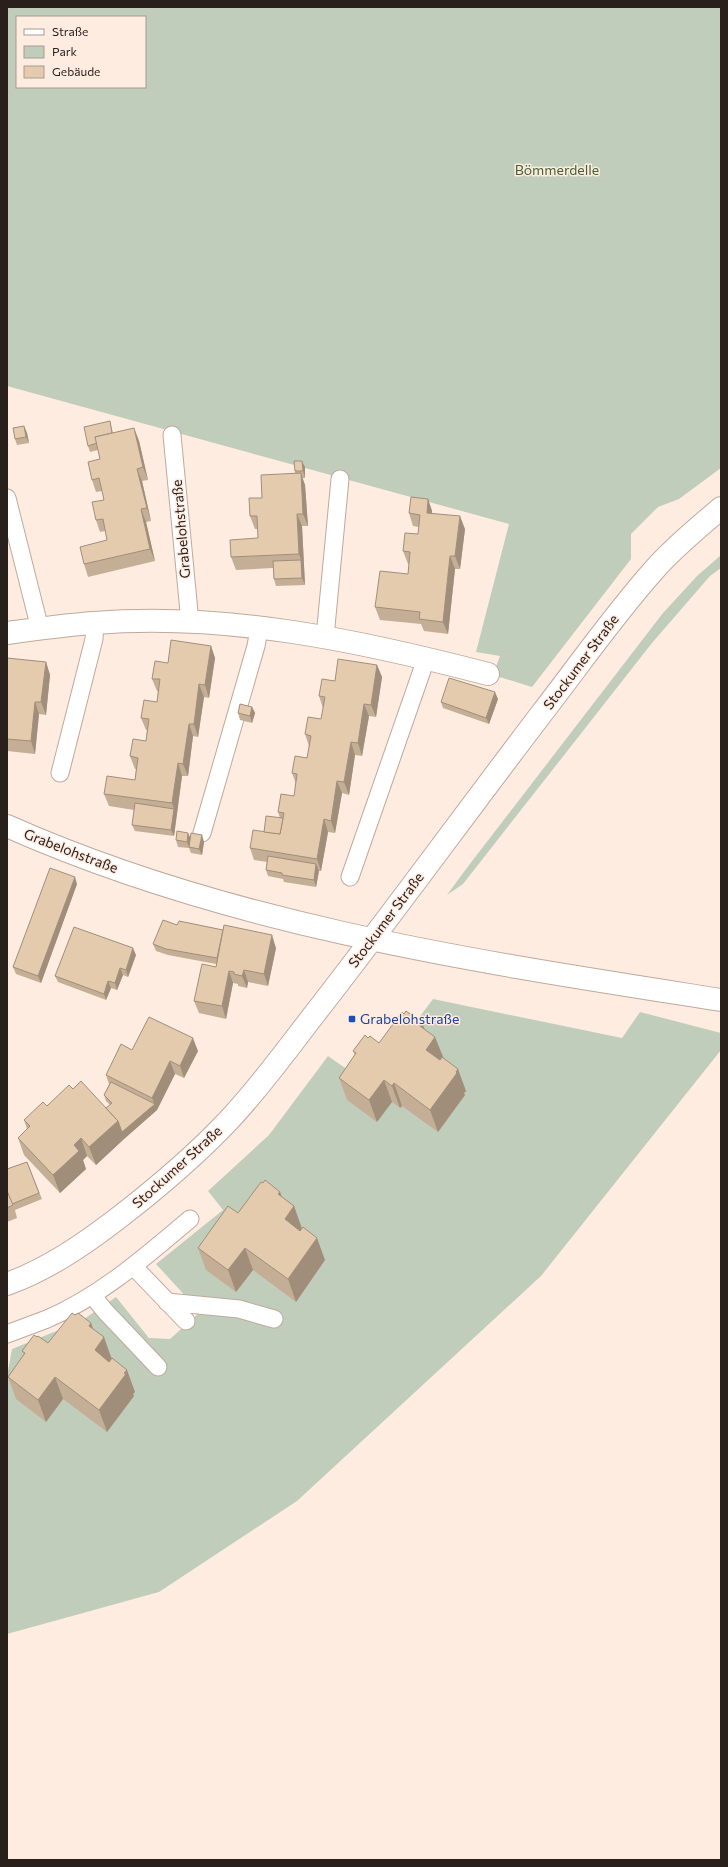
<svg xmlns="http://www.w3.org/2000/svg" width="728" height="1867" font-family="Commissioner,sans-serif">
  <rect width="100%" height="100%" fill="#ffece1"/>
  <g fill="#c1cdbb" fill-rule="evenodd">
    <path d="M7 7H721V468L679 499 658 507 631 534V559L532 687 493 675 500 656 476 652 509 524 7 386ZM17 17H145V87H17Z"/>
    <path d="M721 555V568L710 576 652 643 463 884 447 895 466 869 663 613 697 576Z"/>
    <path d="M433 999 622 1038 640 1012 721 1033V1050L541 1276 297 1501 159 1592 7 1634V1376L12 1349 81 1321 116 1297 149 1338 170 1339 200 1312 156 1264 223 1210 208 1191 269 1135 328 1056 358 1077 385 1063Z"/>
  </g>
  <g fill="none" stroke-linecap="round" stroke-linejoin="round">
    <defs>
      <g id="service">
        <path d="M172 435 190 622"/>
        <path d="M7 498 40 629"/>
        <path d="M325 637 340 479"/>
        <path d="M60 773 94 639 95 623"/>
        <path d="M202 833 256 646 259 629"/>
        <path d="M350 877 426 659"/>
        <path d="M133 1266 186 1321"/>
        <path d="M92 1295 105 1311 158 1367"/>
        <path d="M167 1302 239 1309 274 1319"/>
        <path d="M7 1334C20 1329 34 1324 47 1319 101 1296 146 1256 190 1219"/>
      </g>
      <g id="minor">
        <path d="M7 633C36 629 65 625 94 623 226 612 361 641 488 674"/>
        <path d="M7 826C232 926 479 962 721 1000"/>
        <path d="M7 1284C48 1269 83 1245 117 1219 156 1189 195 1156 229 1120 260 1087 286 1051 313 1016 391 916 465 814 542 713 579 665 614 615 654 570 674 547 698 528 721 508"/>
      </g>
    </defs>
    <use href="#service" stroke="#bfa99c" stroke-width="19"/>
    <use href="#minor" stroke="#bfa99c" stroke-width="24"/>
    <use href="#service" stroke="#fff" stroke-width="17"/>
    <use href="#minor" stroke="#fff" stroke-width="22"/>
  </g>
  <g fill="#c4af96">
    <path d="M110 421 113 433 134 428 139 441 148 480 142 481 151 521 146 522 155 561 88 577 84 564 107 540 105 531 100 532 96 520 104 500 102 491 96 492 92 480 100 459 98 450 90 452 88 446Z"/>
    <path d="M24 426 27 433 29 443 17 445 15 439Z"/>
    <path d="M305 467V478H302L305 485 308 526H302L305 585 276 586 274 579 273 568 236 570 231 557 258 538V529H255L250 516 262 498 295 473V471Z"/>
    <path d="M428 499 432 511V513L465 529 460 569H455L448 634 424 631 421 624 380 620 375 607 408 574 409 564H408L403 551 418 534 419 527 413 526 409 513Z"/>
    <path d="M211 646 215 658 209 698 204 697 198 737 193 736 188 776H182L174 836 135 831 132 825 134 810 109 806 104 794 135 780 136 769H135L130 756 146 741 147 730H146L141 718 157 702 158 691H157L152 679 168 663Z"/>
    <path d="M7 658 46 662 50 675 46 715 39 714 35 754 7 751Z"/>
    <path d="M377 665 382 677 376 717 369 716 362 756 355 755 349 795 342 793 335 833 328 832 321 871H319L316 887 284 882 283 879 268 876 266 870 267 862 254 860 250 848 264 832 280 818 278 812 294 796 296 784 292 773 307 758 309 746 305 734 321 719 323 708 319 696 335 681Z"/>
    <path d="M498 699 489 724 443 708 441 702Z"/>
    <path d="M252 707 255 713 252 723 240 720 238 713Z"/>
    <path d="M190 838 204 842 202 855 191 853 189 848 178 847 176 840Z"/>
    <path d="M77 884 41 983 16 974 13 967Z"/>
    <path d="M153 944 276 948 268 986 248 982 247 988 238 986V984L233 983 226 1019 199 1013 194 1001 216 967V964L168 955 156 951Z"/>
    <path d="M136 955 128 977 123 975 117 990 111 988 106 1000 58 982 55 976Z"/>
    <path d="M404 1014 422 1022 424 1029 443 1058 466 1091 464 1093 465 1095 438 1132 402 1106 400 1108 392 1102 377 1122 347 1100 339 1078 355 1055 353 1051 368 1038 379 1043Z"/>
    <path d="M132 1050 198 1051 184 1078 175 1074 157 1110 124 1139 96 1165 87 1156 83 1160 86 1169 60 1193 24 1155 18 1138 27 1129 24 1120 73 1089 106 1108 110 1105 106 1101 104 1095 109 1084 106 1075Z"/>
    <path d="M27 1162 42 1199 15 1210 17 1218 7 1222V1169Z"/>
    <path d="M263 1183 280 1192 282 1197 294 1206 302 1228 325 1260 296 1302 253 1270 236 1292 206 1270 198 1248 238 1213Z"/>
    <path d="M75 1315 91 1323 93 1329 135 1392 133 1394 134 1396 107 1432 63 1399 46 1422 16 1399 8 1377 24 1355 22 1351 48 1343Z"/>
  </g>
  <g fill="#a08e7a">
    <path d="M24 426 27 433 29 443 26 437Z"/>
    <path d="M134 428 139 441 148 480 143 467Z"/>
    <path d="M302 461 305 467V478L303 471Z"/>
    <path d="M137 469 142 481 151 521 147 508Z"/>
    <path d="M301 473 305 485 308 526 303 514Z"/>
    <path d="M428 499 432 511 431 525 427 513Z"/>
    <path d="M141 509 146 522 155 561 150 549Z"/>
    <path d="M297 514 302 526 305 585 302 578 301 560 299 554Z"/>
    <path d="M460 516 465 529 460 569 455 556Z"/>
    <path d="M450 556 455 569 448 634 443 622Z"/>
    <path d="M211 646 215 658 209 698 205 685Z"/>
    <path d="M46 662 50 675 46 715 41 702Z"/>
    <path d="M377 665 382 677 376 717 371 705Z"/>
    <path d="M199 684 204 697 198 737 194 724Z"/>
    <path d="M495 692 498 699 489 724 486 718Z"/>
    <path d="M35 702 39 714 35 754 31 741Z"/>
    <path d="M364 704 369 716 362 756 358 743Z"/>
    <path d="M252 707 255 713 252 723 250 716Z"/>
    <path d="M189 724 193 736 188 776 183 764Z"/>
    <path d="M351 742 355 755 349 795 344 782Z"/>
    <path d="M178 763 182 776 174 836 171 830 174 809 172 803Z"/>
    <path d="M337 781 342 793 335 833 331 821Z"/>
    <path d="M324 819 328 832 321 871 317 859Z"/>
    <path d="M188 833 191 839 189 847 187 842Z"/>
    <path d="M202 835 204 842 202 855 199 849Z"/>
    <path d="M316 864 319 871 316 887 314 880Z"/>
    <path d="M75 877 77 884 41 983 38 976Z"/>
    <path d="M272 935 276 948 268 986 264 974Z"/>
    <path d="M133 948 136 955 128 977 126 970Z"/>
    <path d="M120 968 123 975 117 990 115 983Z"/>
    <path d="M244 970 248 982 247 988 242 976Z"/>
    <path d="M229 971 233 983 226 1019 222 1006Z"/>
    <path d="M108 981 111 988 106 1000 104 994Z"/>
    <path d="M422 1022 430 1044 435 1037 444 1059 434 1072 426 1050 420 1026Z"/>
    <path d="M193 1038 198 1051 184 1078 180 1066Z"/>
    <path d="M170 1061 175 1074 157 1110 152 1098Z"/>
    <path d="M458 1069 466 1091 464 1093 465 1095 438 1132 430 1110Z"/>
    <path d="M384 1080 392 1102 377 1122 369 1100Z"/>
    <path d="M394 1083 402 1106 400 1108 392 1086Z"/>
    <path d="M155 1104 157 1110 124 1139 96 1165 89 1147 118 1121Z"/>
    <path d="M81 1138 87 1156 83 1160 86 1169 60 1193 53 1175 74 1145Z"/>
    <path d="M280 1192 288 1214 278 1194Z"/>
    <path d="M294 1206 302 1229 293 1242 285 1219Z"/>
    <path d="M317 1238 325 1260 296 1302 288 1279Z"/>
    <path d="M245 1248 253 1270 236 1292 228 1270Z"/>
    <path d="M91 1323 99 1345 104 1337 112 1360 103 1373 95 1350 89 1326Z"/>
    <path d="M127 1370 135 1392 133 1394 134 1396 107 1432 99 1410Z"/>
    <path d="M55 1377 63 1399 46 1422 38 1400Z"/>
  </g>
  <g fill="#e4cbae" stroke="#a08e7a">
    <path d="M110 421 112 433 95 437 97 443 88 446 84 427Z"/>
    <path d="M24 426 26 437 15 439 13 428Z"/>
    <path d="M134 428 143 467 137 469 147 508 141 509 150 549 84 564 80 547 107 540 103 519 96 520 92 502 104 500 99 478 92 480 88 462 100 459 95 437Z"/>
    <path d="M294 461H302L303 471H295Z"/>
    <path d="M301 473 303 514H297L299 554 231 557 230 540 258 538 257 516H250L249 498H262L261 475Z"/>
    <path d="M411 497 428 499 427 513 460 516 455 556H450L443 622 419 619 420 612 375 607 380 571 408 574 410 552 403 551 405 533 418 534 420 515 409 513Z"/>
    <path d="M301 560 302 578 274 579 273 561Z"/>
    <path d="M171 640 211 646 205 685 199 684 194 724H189L183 764 178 763 172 803 104 794 107 776 135 780 138 758 130 756 133 739 146 741 149 719 141 718 144 700 157 702 160 679H152L155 661 168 663Z"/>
    <path d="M7 658 46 662 41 702H35L31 741 7 739Z"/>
    <path d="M338 659 377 665 371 705 364 704 358 743 351 742 344 782 337 781 331 821 324 819 317 859 250 848 253 830 280 834 284 813 278 812 281 794 294 796 297 774 292 773 295 756 307 758 311 736 305 734 308 717 321 719 325 697 319 696 322 679 335 681Z"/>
    <path d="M449 678 495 692 486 718 441 702Z"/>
    <path d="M240 704 252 707 250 716 238 713Z"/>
    <path d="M135 803 174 809 171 830 132 825Z"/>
    <path d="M266 816 283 818 280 834 264 832Z"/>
    <path d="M177 831 188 833 187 842 176 840Z"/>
    <path d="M191 833 202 835 199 849 189 847Z"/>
    <path d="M268 856 316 864 314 880 282 875V873L266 870Z"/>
    <path d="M50 868 75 877 38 976 13 967Z"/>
    <path d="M163 920 177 925 179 921 223 930 217 958 166 949 153 944Z"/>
    <path d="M224 925 272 935 264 974 244 970 242 976 234 974V972L229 971 222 1006 194 1001 202 964 216 967Z"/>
    <path d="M74 927 133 948 126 970 120 968 115 983 108 981 104 994 55 976Z"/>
    <path d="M406 1011 422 1022 420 1026 435 1037 426 1050 440 1060 442 1057 458 1069 456 1072 457 1073 430 1110 394 1083 392 1086 384 1080 369 1100 339 1078 356 1053 353 1051 365 1035 368 1038 370 1036 379 1043 402 1012 404 1014Z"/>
    <path d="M149 1017 193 1038 180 1066 170 1061 152 1098 106 1075 121 1044 132 1050Z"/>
    <path d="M81 1081 118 1121 89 1147 81 1138 74 1145 79 1151 53 1175 18 1138 30 1126 24 1120 43 1102 47 1106 69 1085 73 1089Z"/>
    <path d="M111 1082 155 1104 122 1132 118 1121 106 1108 112 1103 104 1095Z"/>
    <path d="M27 1162 39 1193 12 1204 7 1191V1169Z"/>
    <path d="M265 1180 280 1192 278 1194 294 1206 285 1219 300 1231 303 1227 317 1238 288 1279 245 1248 228 1270 198 1248 228 1206 238 1213 261 1182 263 1183Z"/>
    <path d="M7 1191 13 1205 7 1208Z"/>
    <path d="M72 1313 75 1315 78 1313 91 1323 89 1326 104 1337 95 1350 109 1362 112 1358 127 1370 124 1373 126 1374 99 1410 55 1377 38 1400 8 1377 25 1353 22 1351 34 1335 37 1337 38 1336 48 1343Z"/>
  </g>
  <rect fill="#1a4fb4" stroke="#ffece1" stroke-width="1.5" x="348" y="1015" width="8" height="8" rx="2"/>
  <g text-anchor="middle" stroke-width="3" stroke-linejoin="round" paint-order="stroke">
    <g font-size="14" fill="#436032" stroke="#ffece1">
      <text x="557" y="175">Bömmerdelle</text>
    </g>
    <g font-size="14" fill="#29201c" stroke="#ffece1">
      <text transform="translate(181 529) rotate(-95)" y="5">Grabelohstraße</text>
      <text transform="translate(581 662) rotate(-53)" y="5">Stockumer Straße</text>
      <text transform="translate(71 851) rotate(21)" y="5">Grabelohstraße</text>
      <text transform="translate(386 920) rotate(-53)" y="5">Stockumer Straße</text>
      <text transform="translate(177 1167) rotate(-42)" y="5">Stockumer Straße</text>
    </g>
    <g font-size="14" fill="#164399" stroke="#ffece1" text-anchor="start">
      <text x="360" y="1024">Grabelohstraße</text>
    </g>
  </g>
  <rect width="728" height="1867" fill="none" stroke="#29201c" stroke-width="16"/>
  <rect x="16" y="16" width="130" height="72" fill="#ffece1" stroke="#a99a92"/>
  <rect x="24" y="29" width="20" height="6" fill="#ffffff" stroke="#a99a92"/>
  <text x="52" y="36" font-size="12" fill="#29201c">Straße</text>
  <rect x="24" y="46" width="20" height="12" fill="#c1cdbb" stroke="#a99a92"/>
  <text x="52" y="56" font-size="12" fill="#29201c">Park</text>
  <rect x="24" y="66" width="20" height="12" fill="#e4cbae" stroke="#a99a92"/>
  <text x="52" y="76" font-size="12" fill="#29201c">Gebäude</text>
</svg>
